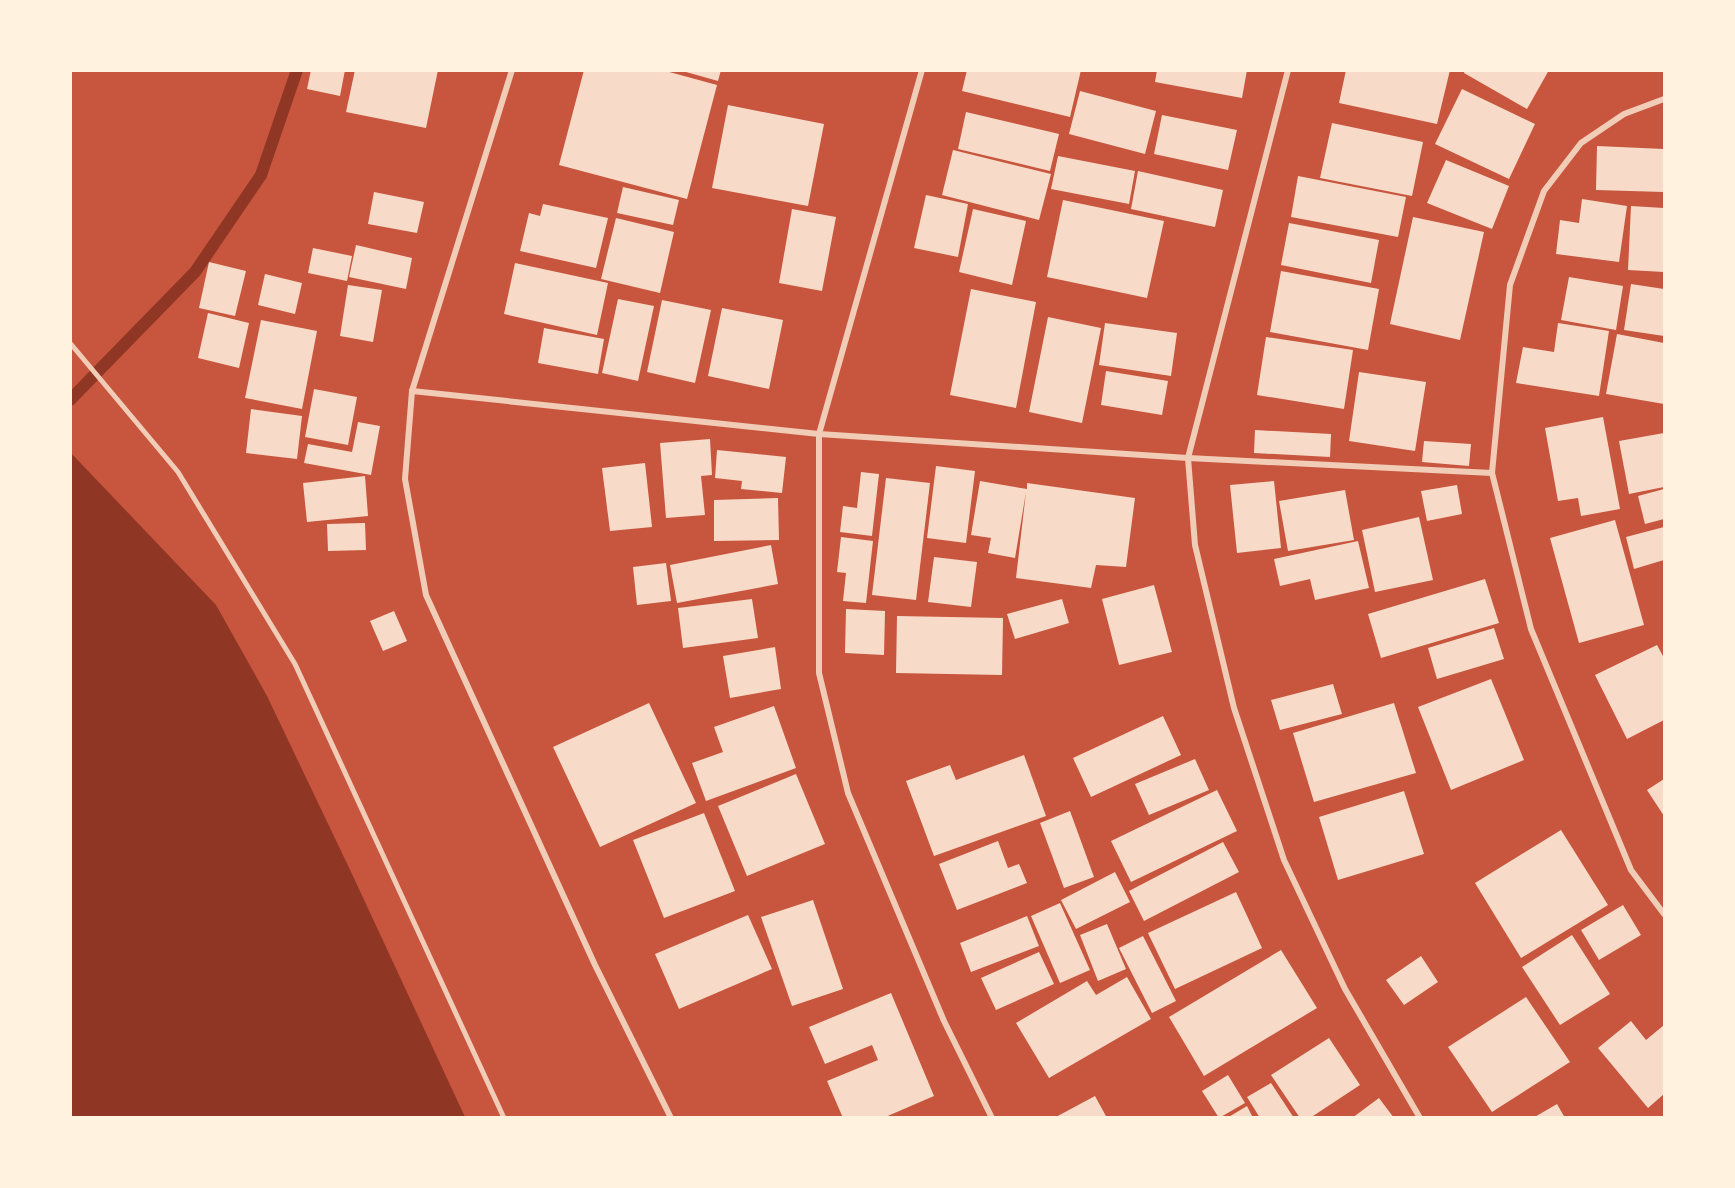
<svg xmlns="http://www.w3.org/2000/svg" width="1735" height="1188" font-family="Manrope,sans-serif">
  <rect width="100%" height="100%" fill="#c8553d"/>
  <path fill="#8f3625" d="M70 452 216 605 267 696 352 874 465 1117H71Z"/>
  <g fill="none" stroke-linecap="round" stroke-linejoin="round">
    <path stroke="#8f3625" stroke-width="12" d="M70 400 195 272 261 175 297 70"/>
  </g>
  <g fill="#f7dbc8">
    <path d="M311 70H345L340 96 307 89Z"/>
    <path d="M355 70H438L426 128 346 112Z"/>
    <path d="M584 70H662L717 85 687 199 559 165Z"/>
    <path d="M679 70H721L718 81Z"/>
    <path d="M967 70H1081L1070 117 962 91Z"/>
    <path d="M1157 70H1247L1242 98 1155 82Z"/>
    <path d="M1346 70H1450L1437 124 1339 103Z"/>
    <path d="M1465 70H1549L1527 109 1464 73Z"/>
    <path d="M1462 89 1535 124 1509 179 1435 144Z"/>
    <path d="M1080 91 1156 111 1145 154 1069 134Z"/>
    <path d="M728 105 824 124 808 206 712 188Z"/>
    <path d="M966 112 1059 134 1050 171 958 149Z"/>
    <path d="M1162 115 1237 130 1228 170 1154 154Z"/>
    <path d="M1332 123 1423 142 1412 196 1320 178Z"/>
    <path d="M1597 146 1664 149V192L1596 190Z"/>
    <path d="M953 150 1051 174 1039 220 942 195Z"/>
    <path d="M1058 156 1135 171 1129 204 1051 189Z"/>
    <path d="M1446 160 1509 186 1492 229 1427 203Z"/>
    <path d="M1138 171 1223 190 1215 227 1131 209Z"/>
    <path d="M1298 176 1406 197 1398 237 1291 217Z"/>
    <path d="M623 187 679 200 673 225 617 213Z"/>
    <path d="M374 192 424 202 417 233 368 224Z"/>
    <path d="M926 195 968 204 958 257 914 248Z"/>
    <path d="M1582 199 1627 206 1619 262 1556 254 1560 220 1579 223Z"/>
    <path d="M1063 200 1164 221 1147 298 1047 277Z"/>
    <path d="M543 204 608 218 596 268 520 251 529 213 540 216Z"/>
    <path d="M1631 206 1664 208V272L1628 270Z"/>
    <path d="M792 209 836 217 822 291 779 283Z"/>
    <path d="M973 209 1026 221 1012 285 959 272Z"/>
    <path d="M1413 217 1484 232 1460 340 1390 324Z"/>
    <path d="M616 218 674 232 660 293 601 279Z"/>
    <path d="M1289 223 1379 240 1371 283 1281 265Z"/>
    <path d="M356 245 412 258 406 289 349 277Z"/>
    <path d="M313 248 352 256 347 281 308 273Z"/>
    <path d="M209 262 246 271 235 316 199 308Z"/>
    <path d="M515 263 608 283 597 335 504 314Z"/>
    <path d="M1281 271 1379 289 1368 350 1270 332Z"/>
    <path d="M265 274 302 283 295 314 258 305Z"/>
    <path d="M1569 277 1623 286 1616 330 1561 320Z"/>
    <path d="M1631 284 1664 289V336L1624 330Z"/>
    <path d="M348 285 382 290 373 342 340 336Z"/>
    <path d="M971 289 1036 302 1016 408 950 395Z"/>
    <path d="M618 299 654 306 638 381 602 373Z"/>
    <path d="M662 300 711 310 695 383 647 372Z"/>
    <path d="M722 308 783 320 769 389 708 376Z"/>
    <path d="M208 313 249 323 239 368 198 358Z"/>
    <path d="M1048 317 1101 328 1082 423 1029 412Z"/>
    <path d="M261 320 317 331 302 409 245 398Z"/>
    <path d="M1105 323 1177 333 1171 376 1099 365Z"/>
    <path d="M1558 323 1609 331 1599 396 1516 383 1523 347 1554 352Z"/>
    <path d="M544 328 604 339 598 374 538 363Z"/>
    <path d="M1617 334 1664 343V404L1606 394Z"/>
    <path d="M1266 337 1353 350 1344 409 1257 395Z"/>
    <path d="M1106 371 1168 381 1162 415 1101 405Z"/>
    <path d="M1359 372 1426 382 1415 451 1349 441Z"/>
    <path d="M314 389 357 397 348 445 305 437Z"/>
    <path d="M251 409 302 416 297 459 246 453Z"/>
    <path d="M1603 417 1620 509 1581 516 1578 498 1558 501 1545 428Z"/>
    <path d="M358 422 380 426 371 475 304 463 308 444 352 452Z"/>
    <path d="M1255 430 1331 434 1330 457 1254 453Z"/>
    <path d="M1664 433V487L1629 494 1619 441Z"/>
    <path d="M710 439 712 475 701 476 705 515 666 518 660 443Z"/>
    <path d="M1424 441 1471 444 1469 466 1422 462Z"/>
    <path d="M717 450 786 457 782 493 741 489 742 481 715 478Z"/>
    <path d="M645 463 652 527 610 531 602 468Z"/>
    <path d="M936 466 975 471 966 543 927 538Z"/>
    <path d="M861 472 879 474 872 536 840 532 843 506 857 508Z"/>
    <path d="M365 476 368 516 307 522 303 483Z"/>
    <path d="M886 478 930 483 916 600 872 595Z"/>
    <path d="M980 481 1027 489V483L1135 498 1126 567 1096 565 1091 588 1016 578 1026 492 1015 558 988 553 991 538 971 535Z"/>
    <path d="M1274 481 1281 548 1237 553 1230 485Z"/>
    <path d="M1457 485 1462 514 1427 521 1421 491Z"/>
    <path d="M1664 489V519L1645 524 1638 496Z"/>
    <path d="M1345 490 1354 540 1288 551 1279 501Z"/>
    <path d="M778 498 779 540 714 541V500Z"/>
    <path d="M1419 517 1433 580 1375 592 1362 530Z"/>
    <path d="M1615 520 1644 625 1579 643 1550 538Z"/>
    <path d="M365 523 366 550 328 551 327 524Z"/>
    <path d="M1664 527V560L1634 569 1626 537Z"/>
    <path d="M841 537 873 541 866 603 843 601 846 573 837 572Z"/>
    <path d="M1358 541 1369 588 1315 600 1310 579 1280 586 1274 559Z"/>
    <path d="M771 545 778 584 677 603 670 565Z"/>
    <path d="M934 557 977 562 971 607 928 602Z"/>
    <path d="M666 563 671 601 637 605 633 567Z"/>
    <path d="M1485 579 1499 623 1381 658 1368 614Z"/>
    <path d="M1154 585 1172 652 1119 665 1102 599Z"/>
    <path d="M752 599 758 638 683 648 678 608Z"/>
    <path d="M1062 599 1069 623 1015 639 1007 614Z"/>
    <path d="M846 609 885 611 884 655 845 653Z"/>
    <path d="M394 611 407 641 383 651 370 621Z"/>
    <path d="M897 616 1003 618 1002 675 896 673Z"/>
    <path d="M1494 628 1504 659 1437 679 1428 648Z"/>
    <path d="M1657 645 1664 658V720L1627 739 1595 675Z"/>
    <path d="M775 647 781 689 730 698 723 656Z"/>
    <path d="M1491 679 1524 760 1451 790 1418 707Z"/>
    <path d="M1333 684 1342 714 1280 730 1271 700Z"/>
    <path d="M649 703 696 803 600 847 553 747Z"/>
    <path d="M1394 703 1416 773 1314 802 1293 733Z"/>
    <path d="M774 706 796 768 706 801 692 763 723 752 714 727Z"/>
    <path d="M1163 716 1181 755 1091 797 1073 758Z"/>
    <path d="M1024 755 1046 816 934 856 906 781 950 765 956 780Z"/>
    <path d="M1195 759 1209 790 1149 815 1135 784Z"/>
    <path d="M796 774 825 844 747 876 718 806Z"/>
    <path d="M1664 779V816L1647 790Z"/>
    <path d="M1217 790 1237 831 1131 882 1111 841Z"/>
    <path d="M1404 791 1424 854 1338 880 1319 817Z"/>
    <path d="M1070 811 1094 877 1064 888 1040 823Z"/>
    <path d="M704 813 735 891 664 918 633 840Z"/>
    <path d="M1561 830 1608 905 1521 958 1475 883Z"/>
    <path d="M998 841 1008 868 1019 864 1027 883 957 910 939 864Z"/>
    <path d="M1223 842 1239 872 1144 921 1129 891Z"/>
    <path d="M1115 872 1130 902 1076 929 1061 900Z"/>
    <path d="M1236 892 1262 948 1175 989 1148 933Z"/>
    <path d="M813 900 843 989 792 1006 761 917Z"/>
    <path d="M1060 903 1090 970 1060 983 1031 916Z"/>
    <path d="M1623 905 1641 935 1599 960 1581 930Z"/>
    <path d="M748 915 772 969 679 1009 655 954Z"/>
    <path d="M1027 916 1039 946 971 972 960 943Z"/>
    <path d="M1107 924 1126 969 1098 981 1080 935Z"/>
    <path d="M1572 935 1610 994 1560 1025 1522 967Z"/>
    <path d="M1143 936 1176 1001 1152 1013 1119 948Z"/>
    <path d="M1281 950 1317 1008 1204 1076 1169 1017Z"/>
    <path d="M1039 952 1054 984 996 1010 981 978Z"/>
    <path d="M1421 956 1438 982 1404 1005 1386 980Z"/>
    <path d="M1127 977 1151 1019 1049 1078 1016 1023 1087 981 1096 995Z"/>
    <path d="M891 993 934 1096 883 1118H843L827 1081 878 1060 872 1045 825 1064 809 1027Z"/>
    <path d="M1526 997 1570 1062 1492 1112 1448 1047Z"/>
    <path d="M1631 1021 1646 1040 1664 1025V1094L1648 1108 1598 1048Z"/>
    <path d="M1329 1038 1360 1085 1310 1118H1300L1271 1075Z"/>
    <path d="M1228 1075 1245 1103 1219 1118 1202 1091Z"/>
    <path d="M1271 1083 1294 1118H1260L1247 1097Z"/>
    <path d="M1095 1096 1107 1118H1054Z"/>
    <path d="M1379 1098 1394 1118H1352Z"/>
    <path d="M1557 1104 1565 1118H1533Z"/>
    <path d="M1247 1106 1253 1118H1227Z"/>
  </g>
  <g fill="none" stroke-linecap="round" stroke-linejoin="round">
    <path stroke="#f1ccb7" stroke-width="5" d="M70 343 178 472 295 664 504 1118"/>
    <g stroke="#f1ccb7" stroke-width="6">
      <path d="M512 70 412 391 405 479 426 595 595 965 671 1118"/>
      <path d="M922 70 819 434V673L848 793 944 1021 992 1118"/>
      <path d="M1288 70 1188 458 1195 545 1234 708 1284 860 1345 989 1420 1118"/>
      <path d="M1664 99 1624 114 1581 143 1544 191 1510 285 1492 473 1531 629 1631 870 1664 914"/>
      <path d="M412 391 819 434 1188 458 1492 473"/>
    </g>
  </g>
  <rect width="1735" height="1188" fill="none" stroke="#fff3e0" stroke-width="144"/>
</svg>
